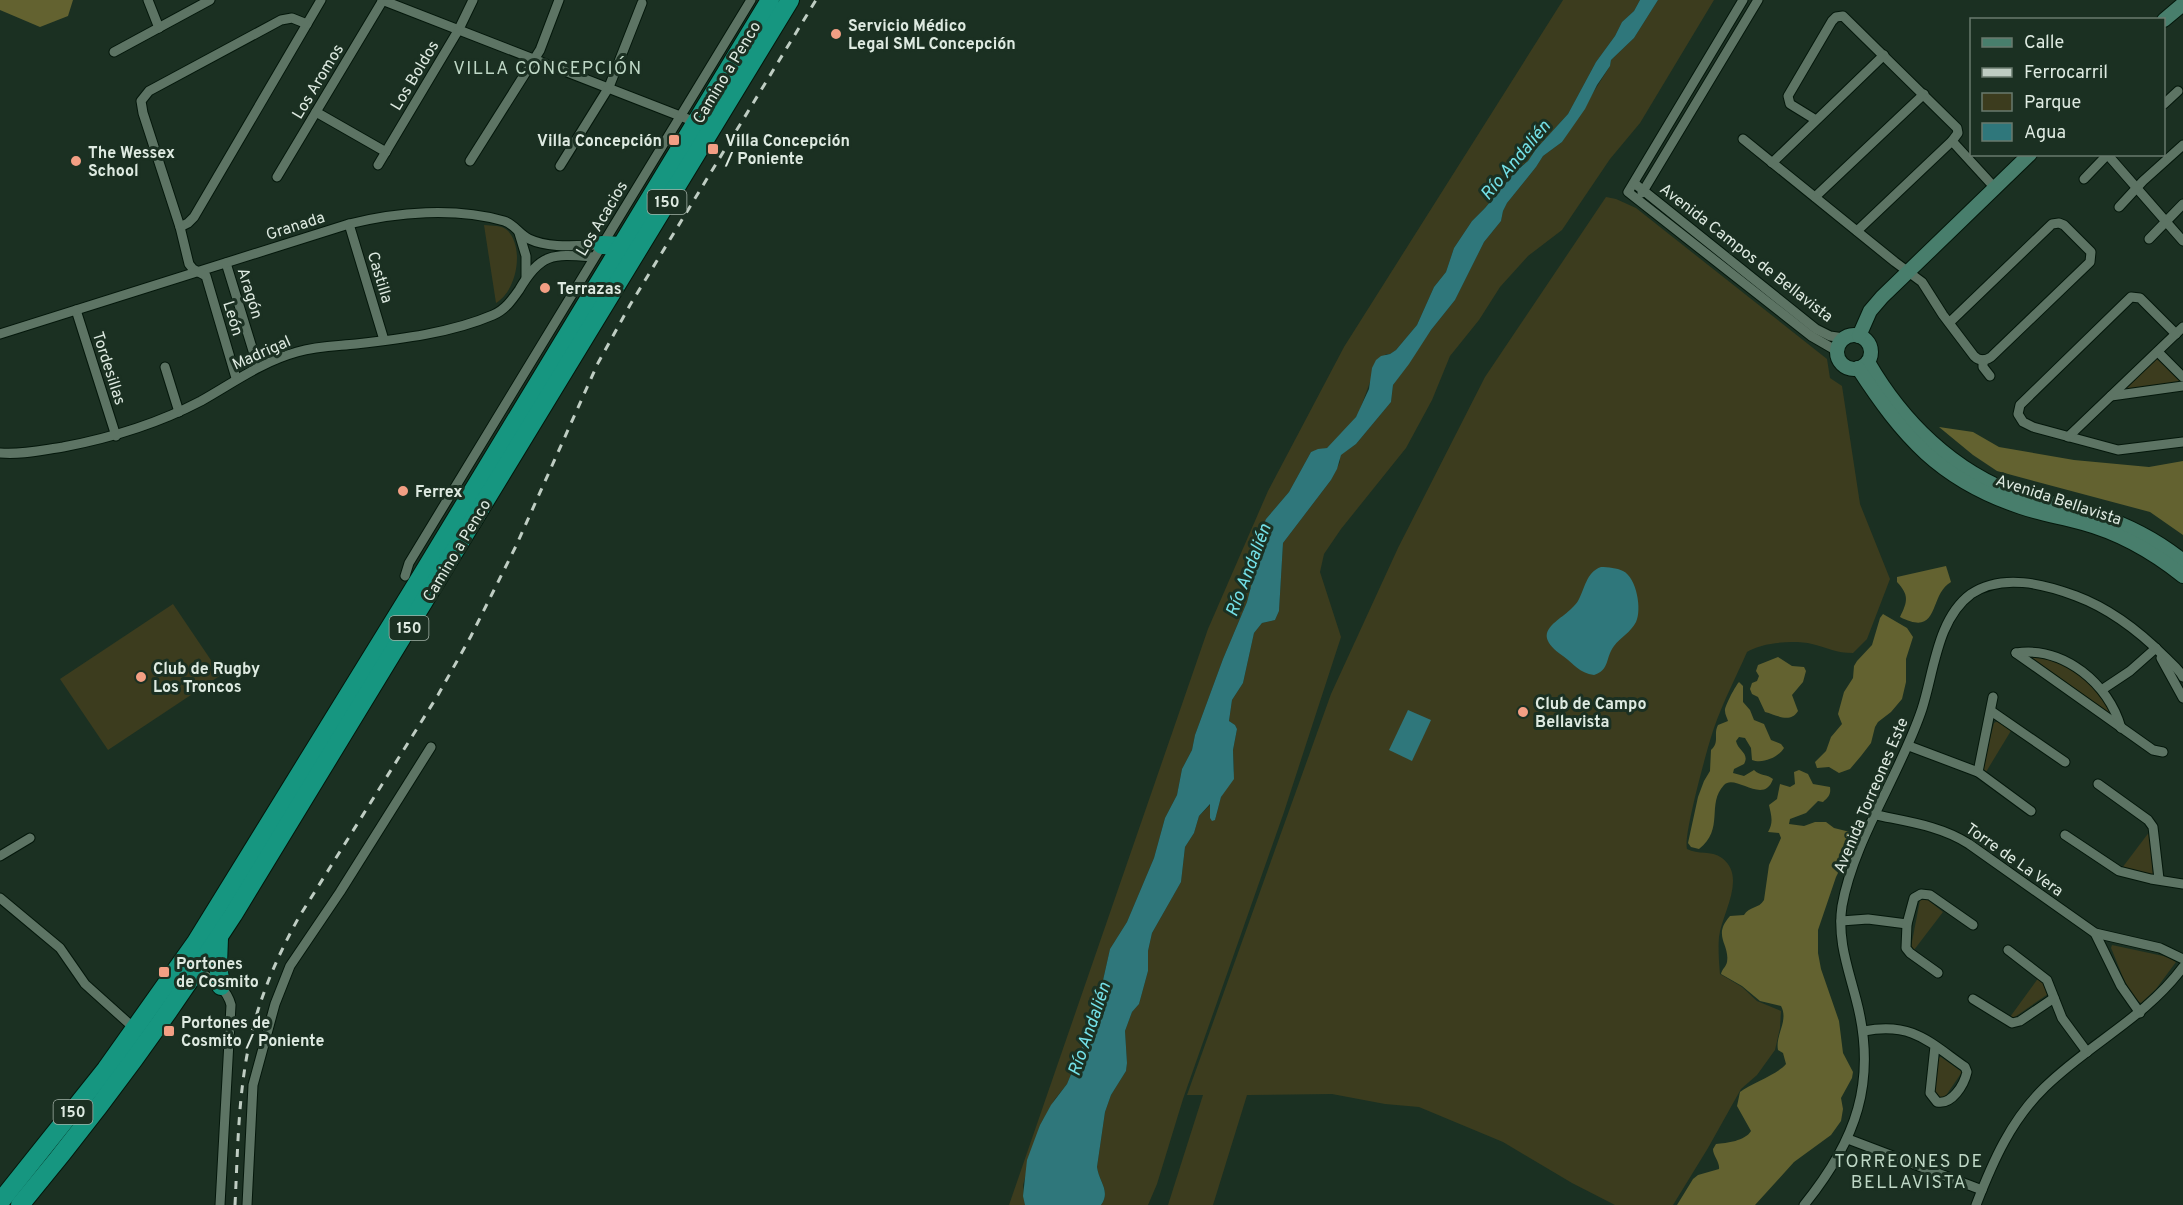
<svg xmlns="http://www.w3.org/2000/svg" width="2183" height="1205" font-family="Overpass,sans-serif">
  <rect width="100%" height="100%" fill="#1b3022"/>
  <g fill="#3c3c1e">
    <path d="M1563 0H1640L1634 11 1622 22 1615 36 1596 62 1568 114 1536 149 1528 161 1515 171 1485 208 1472 221 1454 248 1446 272 1434 287 1417 325 1396 350 1390 354H1386L1370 382 1359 412 1351 425 1327 448 1311 452 1289 492 1266 519 1258 538V562L1247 602 1223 659 1195 735 1192 750 1182 769 1177 795 1165 818 1154 858 1127 922 1110 949 1095 1016 1067 1084 1055 1099 1040 1125 1023 1185 1025 1205H1009L1208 629 1268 491 1344 347Z"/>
    <path d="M1658 0H1714L1640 123 1610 159 1562 230 1528 256 1500 287 1479 320 1450 356 1432 400 1406 448 1341 529 1324 554 1320 572 1341 637 1284 812 1183 1099 1157 1184 1148 1205H1101C1111 1191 1099 1182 1097 1167L1105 1112 1111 1095 1126 1071 1127 1063 1125 1031 1132 1012 1139 1004 1148 971V951L1152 933 1181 882 1185 847 1194 833 1199 816 1211 804 1210 818 1215 820 1221 797 1234 771 1233 750 1237 729 1235 725 1229 721 1232 700 1243 683 1254 633 1262 623 1275 620 1279 611 1283 543 1331 480 1340 462V455L1356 444 1391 402 1393 385 1431 330 1455 300 1484 242 1501 221 1503 211 1507 203 1536 167 1543 156 1562 142 1610 66 1611 60 1634 38Z"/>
    <path d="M1606 197 1616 199 1636 208 1827 359 1830 378 1842 386 1860 504 1890 579 1867 639 1853 653C1836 653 1828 648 1812 644 1795 640 1762 642 1747 652 1736 677 1723 702 1714 728 1708 745 1683 836 1687 849 1698 855 1711 850 1722 858 1747 877 1722 913 1719 937 1718 948 1719 963 1720 974L1742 987 1757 1001 1781 1011 1780 1028 1775 1050 1757 1075 1741 1089 1708 1148 1673 1205H1615L1572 1183 1503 1142 1419 1107 1385 1104 1332 1094 1247 1095 1213 1205H1168L1203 1095H1187L1331 694 1398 548 1485 377Z"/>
    <path d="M484 225C492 226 502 225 507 230 525 247 517 291 496 303Z"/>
    <path d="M2156 358 2179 378V383L2124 390V388Z"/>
    <path d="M173 604 221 675 108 750 60 679Z"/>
    <path d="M2035 656C2074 667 2092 676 2112 712L2108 713 2032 658Z"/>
    <path d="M1998 721 2012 729 1986 772 1982 770 1994 723Z"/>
    <path d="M2150 831 2153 875 2122 868Z"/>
    <path d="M1920 900H1928L1943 912 1914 950 1911 947Z"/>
    <path d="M2112 945 2168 957 2176 962 2156 989 2141 1003C2129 998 2117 961 2111 948Z"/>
    <path d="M2039 977 2045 983 2048 994 2012 1019 2010 1017Z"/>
    <path d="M1941 1057 1962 1072 1945 1097 1941 1098 1934 1094 1936 1058Z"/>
  </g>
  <g fill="#636230">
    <path d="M0 0H73L68 16 40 27 0 10Z"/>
    <path d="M1939 427 1973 432 1999 447 2074 460 2149 467 2183 461V535L2150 512 1997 471 1973 455Z"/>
    <path d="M1946 566 1951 582C1928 595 1941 638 1900 617 1908 601 1909 595 1897 582V577Z"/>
    <path d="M1883 614 1907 628 1913 637 1906 659V682L1902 699 1891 712 1878 722 1875 727 1871 743 1861 756 1850 769 1839 773 1829 767 1817 768 1815 762 1826 751 1831 737 1842 724 1838 714 1844 692 1853 678 1854 666 1857 661 1872 645 1880 618Z"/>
    <path d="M1778 657 1792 666 1804 667 1806 671 1803 682 1792 695 1798 711C1790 724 1777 715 1765 712L1758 697 1752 694 1750 689 1752 683 1757 681 1759 676 1756 671 1758 665Z"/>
    <path d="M1739 682 1743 686V702L1750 710 1754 720 1764 724 1771 740 1781 744 1784 748C1778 758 1762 764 1752 760L1751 748 1745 738 1739 737 1736 741C1738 751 1750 753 1744 764L1734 769 1733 773 1744 776 1754 770C1760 776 1767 774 1773 779 1764 806 1735 773 1724 785 1706 804 1725 829 1699 849L1691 847 1688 843 1698 797 1704 781 1710 771 1711 750C1720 742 1713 734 1718 725L1728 721C1727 718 1725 714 1725 711 1724 707 1736 685 1739 682Z"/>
    <path d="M1799 770 1808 774 1813 784 1830 787C1831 794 1829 797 1823 802L1818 801 1806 813 1790 819 1789 824 1804 826 1815 822H1826L1834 828 1850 832 1853 836 1851 847 1836 877 1818 930V953L1821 969 1839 1021 1843 1053 1853 1072 1852 1078 1841 1098 1843 1109 1841 1121 1831 1135 1794 1162 1755 1205H1677L1693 1179 1698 1175 1719 1169C1720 1162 1713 1156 1713 1149L1716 1144C1727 1143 1745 1141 1751 1131L1737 1106 1740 1092C1752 1083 1778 1074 1786 1064L1783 1053 1778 1050C1775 1035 1789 1021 1781 1006L1760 1001 1742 986 1721 974C1722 969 1726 967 1727 962 1730 944 1712 936 1730 916L1744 915C1749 906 1759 909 1764 900L1769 865 1781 838 1779 833 1768 832C1774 822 1771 815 1769 805L1777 799 1780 784 1790 787 1795 784 1794 772Z"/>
  </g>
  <g fill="#2f777b">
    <path d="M1640 0H1658L1634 38 1611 60 1610 66 1597 85 1585 109 1562 142 1543 156 1536 167 1507 203 1503 211 1501 221 1484 242 1455 300 1431 330 1409 364 1393 385 1391 402 1356 444 1341 455 1337 469 1331 480 1283 543 1279 611 1275 620 1262 623 1254 633 1243 683 1232 700 1229 721 1235 725 1237 729 1233 750 1234 779 1221 797 1215 820 1212 821 1210 818V804L1199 816 1194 833 1185 847 1181 882 1152 933 1148 951V971L1139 1004 1132 1012 1125 1031 1127 1063 1126 1071 1111 1095 1105 1112 1097 1167C1099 1182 1111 1191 1101 1205H1025L1023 1196 1027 1160 1040 1125 1051 1105 1067 1084 1095 1016 1110 949 1127 922 1154 858 1165 818 1177 795 1182 769 1192 750 1195 735 1223 659 1247 602 1259 555 1258 538 1261 530 1266 519 1289 492 1311 452 1318 449 1327 448 1356 417 1369 389 1372 368 1376 360 1381 356 1390 354 1396 350 1417 325 1434 287 1446 272 1454 248 1472 221 1485 208 1516 171 1528 161 1536 149 1568 114 1596 62 1615 36 1622 22 1634 11Z"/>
    <path d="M1601 567C1608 567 1617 568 1623 571 1637 578 1642 610 1636 622 1631 632 1620 638 1614 646 1605 658 1610 670 1594 675 1579 673 1574 664 1563 656 1525 629 1564 622 1578 601 1585 589 1586 572 1601 567Z"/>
    <path d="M1408 710 1431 720 1412 761 1389 750Z"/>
  </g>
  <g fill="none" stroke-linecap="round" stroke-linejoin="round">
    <defs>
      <g id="street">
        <path d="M148 0 159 28"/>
        <path d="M382 0 698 123"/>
        <path d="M1743 0 1628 192 1811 336 1837 351"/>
        <path d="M114 52 210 0"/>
        <path d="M2164 104 2178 91"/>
        <path d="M316 112 386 152"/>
        <path d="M1816 120 1790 104 1788 96 1832 21 1836 17 1843 16 1957 128 1958 133 1952 141 1857 231"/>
        <path d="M1743 139 1895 262 1922 282 1943 315 1974 356C1979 361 1985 361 1991 357L2090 262 2091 252 2064 225 2059 223 2052 224 1949 323"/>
        <path d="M1952 141 1995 188"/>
        <path d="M2107 154 2183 241"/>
        <path d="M470 161 540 50 559 0"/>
        <path d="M1772 163 1884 55"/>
        <path d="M378 165 459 29 473 0"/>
        <path d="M560 166 609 87 642 3"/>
        <path d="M277 177 383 0"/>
        <path d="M2084 179 2108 154"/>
        <path d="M1634 183 1816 329 1830 336 1844 338"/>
        <path d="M1642 193 1758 0"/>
        <path d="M1815 197 1924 94"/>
        <path d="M2119 207 2143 181 2183 145"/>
        <path d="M349 224 384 340"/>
        <path d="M180 227 188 223 194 217 321 0"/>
        <path d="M519 233 526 256V277"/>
        <path d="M2149 239 2183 204"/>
        <path d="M226 263 258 367"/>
        <path d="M76 310 116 436"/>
        <path d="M0 334 349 224C397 212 455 207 504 221 514 224 519 234 529 239 550 249 580 245 602 245"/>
        <path d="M2176 334 2140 298 2131 297 2020 405 2018 414 2023 422 2033 427 2118 450 2183 442"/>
        <path d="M2158 352 2183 377"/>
        <path d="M1983 360V367L1990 376"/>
        <path d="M165 367 179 412"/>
        <path d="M236 378 206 276 193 269 189 264 180 227 143 113 141 101 149 91 281 20 292 18 307 24"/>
        <path d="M2111 396 2183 386"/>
        <path d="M2068 437 2183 327"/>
        <path d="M0 453C21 455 42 450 63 447 111 438 157 424 201 401 233 383 261 362 297 352 317 346 336 346 356 344 401 339 451 333 493 315 505 310 512 300 519 290 541 252 553 254 594 257"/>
        <path d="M405 576 409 563 751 0"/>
        <path d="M2016 653 2153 750 2163 752"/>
        <path d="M2016 653C2064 646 2109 684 2121 728"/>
        <path d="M2161 658 2183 698"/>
        <path d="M2103 689 2130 671 2156 648"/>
        <path d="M1991 711 2065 762"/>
        <path d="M1909 746 1978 772 2031 811"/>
        <path d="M1978 772 1993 697"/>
        <path d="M2098 784 2148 820 2153 827 2159 879"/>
        <path d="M1876 815C1909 822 1941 826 1969 844L2095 933 2160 948 2183 959"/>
        <path d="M2065 835 2119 871 2151 879 2183 884"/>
        <path d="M0 856 30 838"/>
        <path d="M0 898 60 948 85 984 135 1029"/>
        <path d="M1841 921 1868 919 1907 924"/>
        <path d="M2095 933 2121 986 2140 1013"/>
        <path d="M2008 950 2047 980 2062 1018 2087 1052"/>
        <path d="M195 969C210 979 226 986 231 1005L220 1205"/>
        <path d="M1938 973 1910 953 1906 948 1907 924 1914 898 1921 894 1930 895 1973 925"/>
        <path d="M1973 999 2012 1023 2020 1021 2054 998"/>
        <path d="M1864 1031C1912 1022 1928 1041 1965 1067L1967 1072C1964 1085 1952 1105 1937 1102L1930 1093 1935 1046"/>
        <path d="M1848 1139 1982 1190"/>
        <path d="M247 1205 253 1085 275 1004 290 966 340 892 431 747"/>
        <path d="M1804 1205C1856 1141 1878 1081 1856 999 1848 968 1837 939 1842 906 1854 839 1900 775 1922 709 1934 672 1937 619 1971 594 2002 573 2044 584 2076 596 2111 609 2139 631 2165 657 2171 663 2179 669 2183 677"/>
        <path d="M1976 1205C1993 1161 2011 1120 2045 1087 2090 1043 2145 1018 2183 967"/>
      </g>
      <g id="secondary">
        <path d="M2164 20 2183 4"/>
        <circle cx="1854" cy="352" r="17"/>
        <path d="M1859 336 1870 311 1882 297 2030 154"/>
        <path d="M1868 362C1902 421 1953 472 2019 495 2038 501 2058 504 2077 509 2115 519 2152 536 2183 561"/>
        <path d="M1858 368C1903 437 1940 480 2021 507 2041 514 2062 517 2083 523 2120 533 2153 552 2183 576"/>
      </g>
      <g id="highway">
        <path d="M602 245 622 246"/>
        <path d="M219 938 218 965 221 986"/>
        <path d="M0 1202 106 1069 196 942 411 593 770 0"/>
        <path d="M20 1205C97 1113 168 1016 233 915L790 0"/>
      </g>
    </defs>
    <use href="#street" stroke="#04170b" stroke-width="11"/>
    <use href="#secondary" stroke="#04170b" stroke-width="16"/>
    <use href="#highway" stroke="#04170b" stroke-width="20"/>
    <use href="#street" stroke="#5d7464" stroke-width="9"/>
    <use href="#secondary" stroke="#487e6c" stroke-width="14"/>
    <use href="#highway" stroke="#169680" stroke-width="18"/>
    <path stroke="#bfcdc3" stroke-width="3" stroke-dasharray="8 8" stroke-linecap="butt" d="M235 1205C238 1147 238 1088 252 1032 262 991 279 953 299 917L438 695 471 636 516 546 598 363 630 305 816 0"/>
  </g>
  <g fill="#f39f84" stroke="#1b3022" stroke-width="2">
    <circle cx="836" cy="34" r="6"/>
    <rect x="668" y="134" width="12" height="12" rx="3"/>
    <rect x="707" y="143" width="12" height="12" rx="3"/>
    <circle cx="76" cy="161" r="6"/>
    <circle cx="545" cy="288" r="6"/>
    <circle cx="403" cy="491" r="6"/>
    <circle cx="141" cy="677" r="6"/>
    <circle cx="1523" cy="712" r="6"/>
    <rect x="158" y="966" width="12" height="12" rx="3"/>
    <rect x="163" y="1025" width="12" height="12" rx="3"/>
  </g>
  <g text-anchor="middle" stroke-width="6" stroke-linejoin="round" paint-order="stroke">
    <g fill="#1b3022" stroke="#a4b2a8" stroke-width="1.5">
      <rect x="647.5" y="190" width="39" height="24" rx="4.5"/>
      <rect x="389.5" y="616" width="39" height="24" rx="4.5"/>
      <rect x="53.5" y="1100" width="39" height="24" rx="4.5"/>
    </g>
    <g font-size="15" font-weight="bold" fill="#deeae1">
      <text x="667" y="207">150</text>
      <text x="409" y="633">150</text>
      <text x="73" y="1117">150</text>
    </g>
    <g font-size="16" font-weight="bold" fill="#deeae1" stroke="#1b3022" text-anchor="start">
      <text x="848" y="31">Servicio Médico<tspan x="848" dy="18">Legal SML Concepción</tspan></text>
      <text x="662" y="146" text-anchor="end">Villa Concepción</text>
      <text x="725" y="146">Villa Concepción<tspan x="725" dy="18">/ Poniente</tspan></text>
      <text x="88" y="158">The Wessex<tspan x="88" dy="18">School</tspan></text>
      <text x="557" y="294">Terrazas</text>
      <text x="415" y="497">Ferrex</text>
      <text x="153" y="674">Club de Rugby<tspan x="153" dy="18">Los Troncos</tspan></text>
      <text x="1535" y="709">Club de Campo<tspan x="1535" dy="18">Bellavista</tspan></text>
      <text x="176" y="969">Portones<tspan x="176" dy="18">de Cosmito</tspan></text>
      <text x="181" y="1028">Portones de<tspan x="181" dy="18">Cosmito / Poniente</tspan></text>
    </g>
    <g font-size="16" fill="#deeae1" stroke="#1b3022">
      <text transform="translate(726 72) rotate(-59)" y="6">Camino a Penco</text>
      <text transform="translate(414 75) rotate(-59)" y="6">Los Boldos</text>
      <text transform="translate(317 81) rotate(-59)" y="6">Los Aromos</text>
      <text transform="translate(601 218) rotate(-59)" y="6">Los Acacios</text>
      <text transform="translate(295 225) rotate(-18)" y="6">Granada</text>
      <text transform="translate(1747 252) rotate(38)" y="6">Avenida Campos de Bellavista</text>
      <text transform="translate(381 277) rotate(73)" y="6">Castilla</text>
      <text transform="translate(251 293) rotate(73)" y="6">Aragón</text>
      <text transform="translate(234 318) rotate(73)" y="6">León</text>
      <text transform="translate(261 352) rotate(-24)" y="6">Madrigal</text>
      <text transform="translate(110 368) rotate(72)" y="6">Tordesillas</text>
      <text transform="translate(2059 499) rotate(18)" y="6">Avenida Bellavista</text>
      <text transform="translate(456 550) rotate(-59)" y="6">Camino a Penco</text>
      <text transform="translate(1870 795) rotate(-67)" y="6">Avenida Torreones Este</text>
      <text transform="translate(2015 859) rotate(35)" y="6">Torre de La Vera</text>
    </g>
    <g font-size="18" letter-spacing="1.5" fill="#bfd8c6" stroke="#1b3022">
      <text x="548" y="74">VILLA CONCEPCIÓN</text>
      <text x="1909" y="1167">TORREONES DE<tspan x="1909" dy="21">BELLAVISTA</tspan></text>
    </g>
    <g font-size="18" font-style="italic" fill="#74e1e8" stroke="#1b3022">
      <text transform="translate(1515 160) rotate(-50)" y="6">Río Andalién</text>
      <text transform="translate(1248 570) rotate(-69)" y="6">Río Andalién</text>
      <text transform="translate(1089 1029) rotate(-71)" y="6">Río Andalién</text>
    </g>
  </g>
  <rect x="1970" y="18" width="195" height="138" fill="#1b3022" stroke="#697a6e" stroke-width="1.5"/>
  <rect x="1982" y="38" width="30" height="9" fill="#487e6c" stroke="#697a6e" stroke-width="1.5"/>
  <text x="2024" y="48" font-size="18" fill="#deeae1">Calle</text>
  <rect x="1982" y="68" width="30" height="9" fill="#bfcdc3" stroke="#697a6e" stroke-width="1.5"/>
  <text x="2024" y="78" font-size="18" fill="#deeae1">Ferrocarril</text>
  <rect x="1982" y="93" width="30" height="18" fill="#3c3c1e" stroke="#697a6e" stroke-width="1.5"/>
  <text x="2024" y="108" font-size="18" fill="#deeae1">Parque</text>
  <rect x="1982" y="123" width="30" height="18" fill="#2f777b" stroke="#697a6e" stroke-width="1.5"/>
  <text x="2024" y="138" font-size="18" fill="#deeae1">Agua</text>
</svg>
